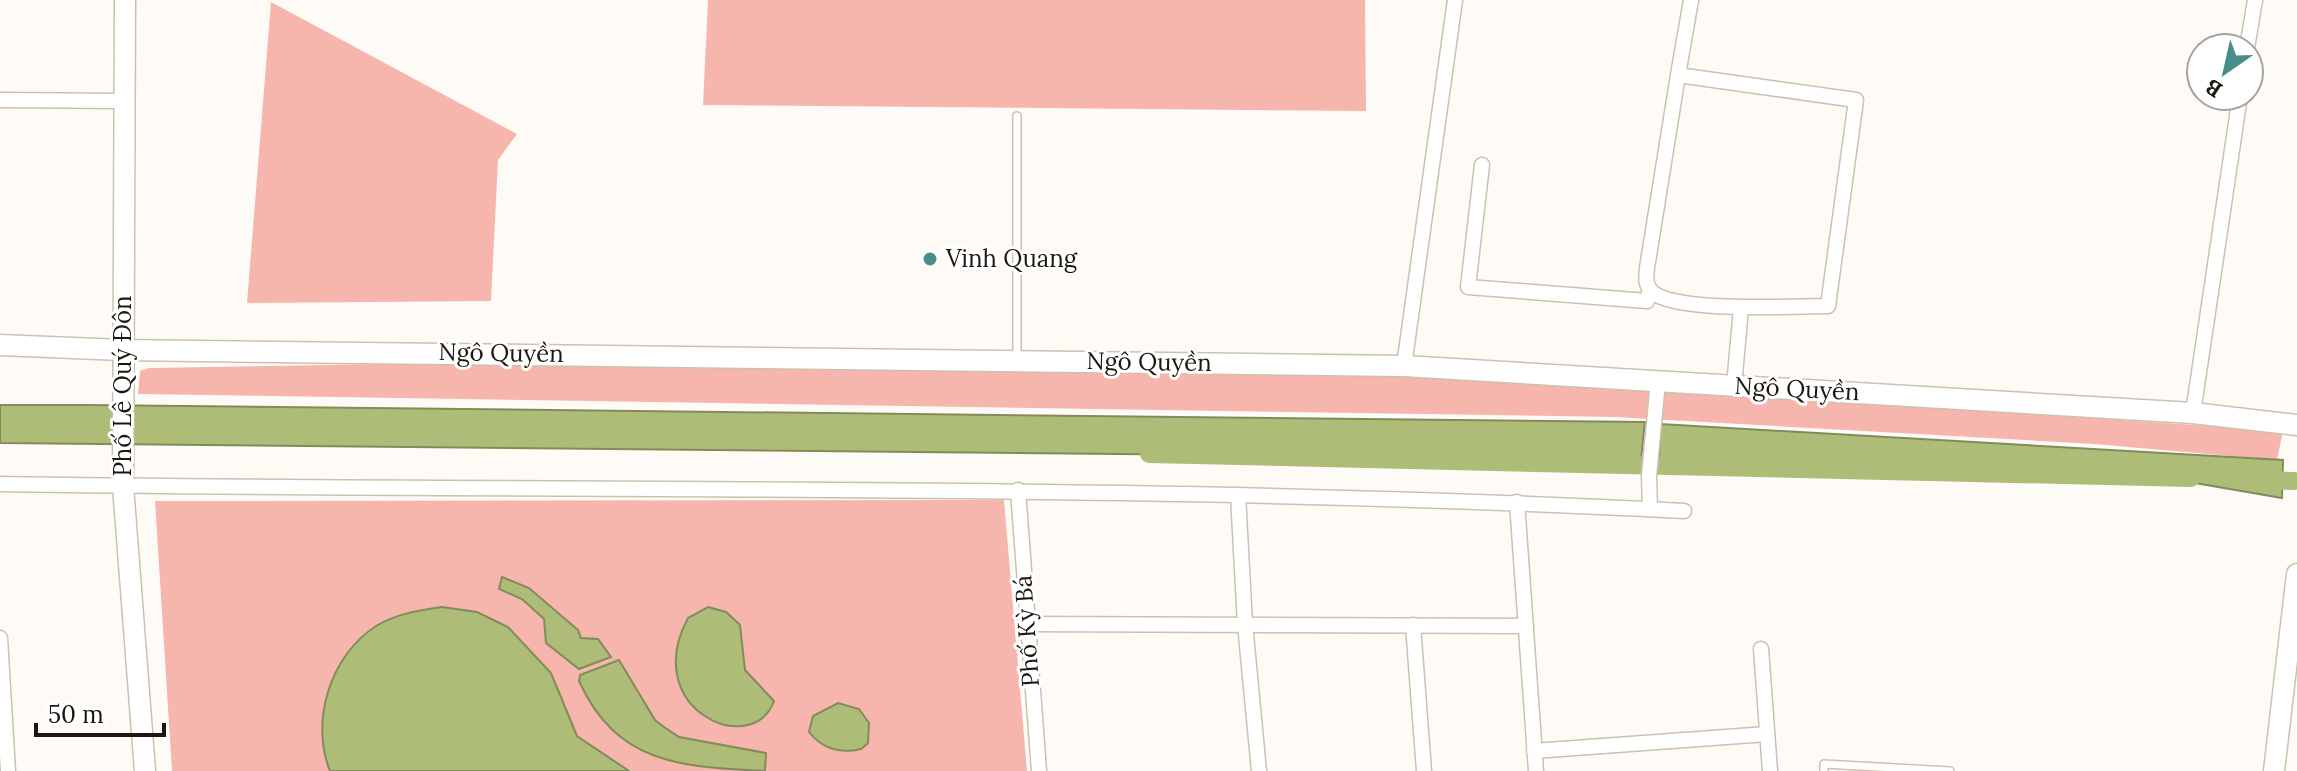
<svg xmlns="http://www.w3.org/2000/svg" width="2297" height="771" font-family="Lora,serif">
  <rect width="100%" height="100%" fill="#fefbf7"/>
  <g fill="#f6b6ae">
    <path d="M708 0H1365L1366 111 703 105Z"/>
    <path d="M271 2 517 134 498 160 491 301 247 303Z"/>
    <path d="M503 362 1069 367 1531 380 2283 431 2277 460 2094 444 1615 417 138 394 140 371 149 368Z"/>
    <path d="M1004 500 1027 771H172L155 501Z"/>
  </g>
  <g fill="#adbd78" stroke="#828b59" stroke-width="2">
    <path d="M0 405H86L1645 422 1641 459 0 443Z"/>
    <path d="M1660 424 2283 460 2282 498 2166 478 1659 466Z"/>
    <path d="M502 577 529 588 578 630 581 638 598 639 611 657 579 669 546 643 544 619 522 599 499 589Z"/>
    <path d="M442 607 477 612 508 627 551 673 577 736 629 771H330C310 721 330 656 376 626 396 614 419 610 442 607Z"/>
    <path d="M708 607 726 612 740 625 745 670 774 701C752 760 639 709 688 618Z"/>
    <path d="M619 660 655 720 664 727 679 737 766 753 765 771C683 767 617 765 579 681L580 675Z"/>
    <path d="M838 703 859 709 869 723 868 743 861 749C841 754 822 749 809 732L813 716Z"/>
  </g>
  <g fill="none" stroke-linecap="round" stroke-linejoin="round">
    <g stroke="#adbd78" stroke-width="18">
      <path d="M1149 454 2191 478"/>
      <path d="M2261 480 2294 481"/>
    </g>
    <defs>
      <g id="lane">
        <path d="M1017 116V358"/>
        <path d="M1824 771V764L1950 771"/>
      </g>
      <g id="street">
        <path d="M2247 48 2255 0"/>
        <path d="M1678 75 1647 268C1646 277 1645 285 1652 292 1677 313 1792 306 1828 306L1856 100 1678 75 1691 0"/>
        <path d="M0 100 125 101"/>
        <path d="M1482 165 1468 287 1647 301 1650 290"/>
        <path d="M1404 366 1455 0"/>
        <path d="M1734 386 1741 308"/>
        <path d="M2193 413 2240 96"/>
        <path d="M0 484C562 493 1123 482 1684 511"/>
        <path d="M1018 490 1039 771"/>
        <path d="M1238 495 1245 624 1259 771"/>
        <path d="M1517 502 1536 771"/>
        <path d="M1650 509 1649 476 1658 381"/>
        <path d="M1026 624 1526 626"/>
        <path d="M1413 625 1424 771"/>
        <path d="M0 638 8 771"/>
        <path d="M1761 649 1770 771"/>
        <path d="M1534 751 1767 734"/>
      </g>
      <g id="secondary">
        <path d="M125 0 123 486 145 771"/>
        <path d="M0 345 122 350 1404 366 2193 413 2297 425"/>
        <path d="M2274 771 2297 574"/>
      </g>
    </defs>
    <use href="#lane" stroke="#cec0ae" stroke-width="10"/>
    <use href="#street" stroke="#cec0ae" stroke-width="17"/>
    <use href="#secondary" stroke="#cec0ae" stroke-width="23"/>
    <use href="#lane" stroke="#fff" stroke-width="7"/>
    <use href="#street" stroke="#fff" stroke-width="14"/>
    <use href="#secondary" stroke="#fff" stroke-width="20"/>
  </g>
  <circle fill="#478e88" stroke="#fff" stroke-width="3" cx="930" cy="259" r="8"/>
  <g text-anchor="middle" stroke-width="6" stroke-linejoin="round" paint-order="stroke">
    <g font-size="24" fill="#1c1711" stroke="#fff" text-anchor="start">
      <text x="946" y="267">Vinh Quang</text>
    </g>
    <g font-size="24" fill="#1c1711" stroke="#fff">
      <text transform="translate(501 353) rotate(1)" y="8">Ngô Quyền</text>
      <text transform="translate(1149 362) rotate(1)" y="8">Ngô Quyền</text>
      <text transform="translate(123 386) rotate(-90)" y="8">Phố Lê Quý Đôn</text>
      <text transform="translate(1797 389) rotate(3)" y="8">Ngô Quyền</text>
      <text transform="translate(1027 631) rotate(-94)" y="8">Phố Kỳ Bá</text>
    </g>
  </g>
  <g transform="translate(2225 72) rotate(214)"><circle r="38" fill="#ffffff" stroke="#a4a2a0" stroke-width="2"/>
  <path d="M0-6L14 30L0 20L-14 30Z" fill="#478e88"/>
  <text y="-12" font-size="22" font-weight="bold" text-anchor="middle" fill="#1c1711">B</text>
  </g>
  <path d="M36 723v12h128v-12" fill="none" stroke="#1c1711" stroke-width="4"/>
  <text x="48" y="723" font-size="24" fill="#1c1711" stroke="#ffffff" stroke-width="6" paint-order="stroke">50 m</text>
</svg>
